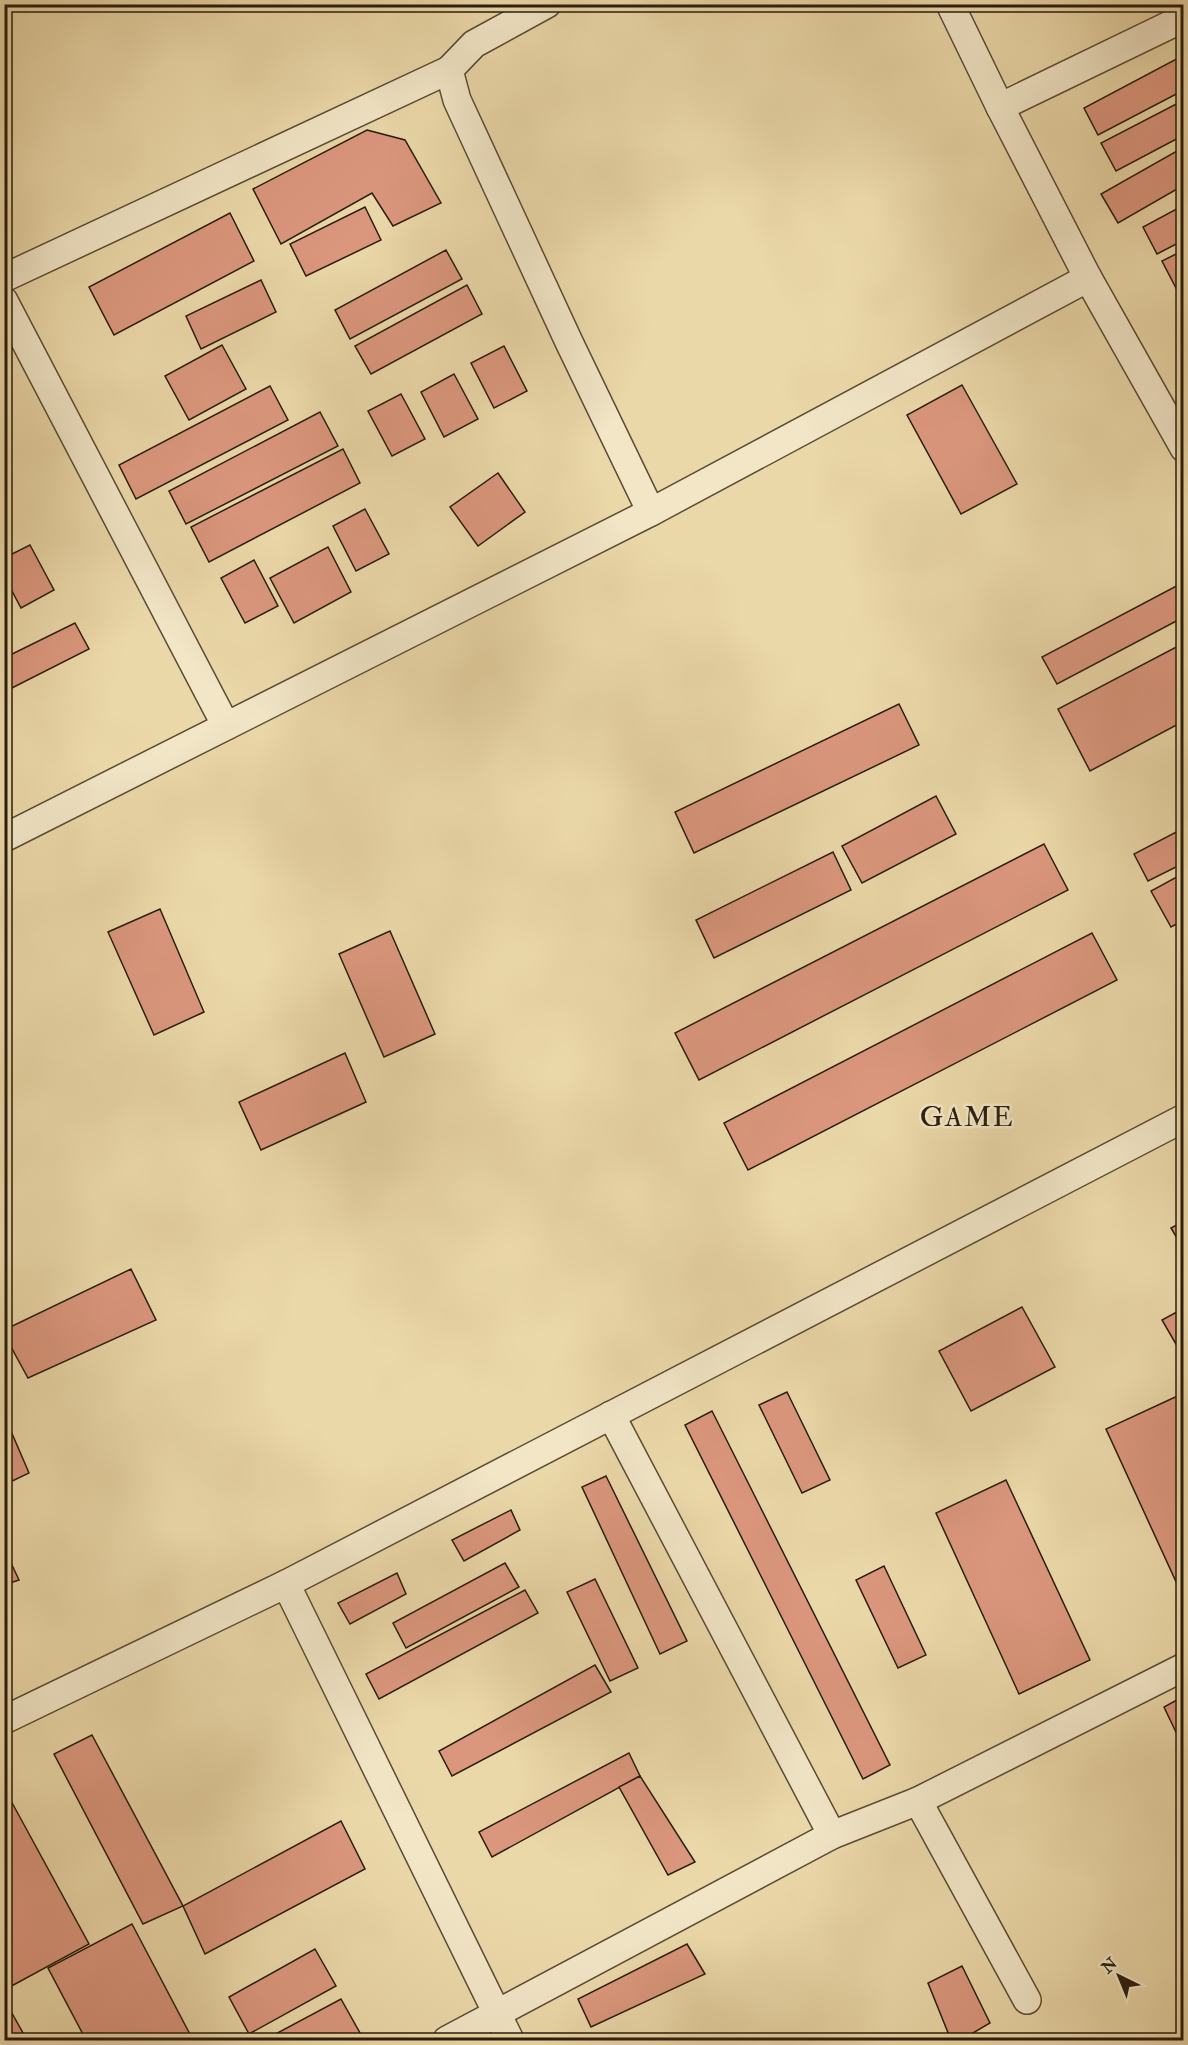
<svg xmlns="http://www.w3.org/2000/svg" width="1188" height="2045" font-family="'IM FELL Double Pica',serif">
  <rect width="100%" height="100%" fill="#ebd8a9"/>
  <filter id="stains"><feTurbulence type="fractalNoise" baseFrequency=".00333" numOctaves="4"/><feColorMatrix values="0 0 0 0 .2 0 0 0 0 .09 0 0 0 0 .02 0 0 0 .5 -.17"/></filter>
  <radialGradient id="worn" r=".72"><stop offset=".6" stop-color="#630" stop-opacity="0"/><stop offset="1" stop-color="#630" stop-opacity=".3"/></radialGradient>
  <g fill="#db977e" stroke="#291d0d" stroke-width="1.5">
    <path d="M1184 55V90L1098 135 1084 108Z"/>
    <path d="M1184 100V135L1116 171 1101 143Z"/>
    <path d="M367 130 405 140 441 203 393 226 372 193 281 244 253 189Z"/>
    <path d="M1184 147V185L1118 223 1101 194Z"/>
    <path d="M1184 205V240L1157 254 1143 227Z"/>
    <path d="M365 207 381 240 306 276 290 244Z"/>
    <path d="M230 213 254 261 114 335 89 287Z"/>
    <path d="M446 250 462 279 350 339 335 310Z"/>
    <path d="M1184 250V284L1176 288 1162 261Z"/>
    <path d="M261 280 276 312 201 349 186 316Z"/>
    <path d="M467 285 482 314 371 374 355 346Z"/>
    <path d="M222 345 246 389 189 420 165 376Z"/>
    <path d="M504 346 527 391 494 408 471 363Z"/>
    <path d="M454 374 478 419 444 437 421 392Z"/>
    <path d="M962 385 1017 484 961 514 907 415Z"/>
    <path d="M270 386 288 420 136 499 119 465Z"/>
    <path d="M401 394 425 439 392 456 368 411Z"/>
    <path d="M320 412 338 446 186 524 169 491Z"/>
    <path d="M343 449 360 483 209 562 191 527Z"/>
    <path d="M498 473 525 512 478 546 450 507Z"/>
    <path d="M365 509 389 554 356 571 333 526Z"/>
    <path d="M30 545 54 590 21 608 4 576V558Z"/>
    <path d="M328 547 351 592 294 623 270 578Z"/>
    <path d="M254 560 278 606 245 623 221 578Z"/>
    <path d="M1184 582V617L1057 684 1042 657Z"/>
    <path d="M75 623 89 649 4 692V658Z"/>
    <path d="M1184 643V721L1090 771 1058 709Z"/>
    <path d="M899 704 919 745 694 853 675 812Z"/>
    <path d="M936 796 956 834 862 883 842 846Z"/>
    <path d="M1184 828V863L1148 881 1134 854Z"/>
    <path d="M1044 844 1068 890 699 1080 675 1033Z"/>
    <path d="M833 852 851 890 714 958 696 920Z"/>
    <path d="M1184 873V920L1171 927 1151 891Z"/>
    <path d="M160 909 204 1012 154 1035 108 932Z"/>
    <path d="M390 931 435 1034 384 1057 339 954Z"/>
    <path d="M1092 933 1117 980 748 1170 724 1123Z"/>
    <path d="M345 1053 366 1102 261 1150 239 1102Z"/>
    <path d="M1184 1221V1250L1171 1228Z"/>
    <path d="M131 1269 156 1320 28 1378 4 1334V1330Z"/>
    <path d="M1022 1307 1055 1367 971 1411 939 1351Z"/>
    <path d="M1184 1308V1358L1162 1320Z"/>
    <path d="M787 1392 830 1480 802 1493 759 1405Z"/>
    <path d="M1184 1393V1584L1178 1586 1106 1429Z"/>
    <path d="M712 1411 890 1765 863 1779 685 1425Z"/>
    <path d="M4 1415 29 1473 4 1485Z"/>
    <path d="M606 1476 687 1641 660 1654 582 1487Z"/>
    <path d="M1006 1480 1090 1660 1019 1694 936 1513Z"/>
    <path d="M511 1510 520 1530 464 1561 452 1540Z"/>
    <path d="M4 1548 19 1580 4 1585Z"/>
    <path d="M505 1563 519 1587 406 1648 393 1623Z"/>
    <path d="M884 1566 926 1655 898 1668 856 1580Z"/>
    <path d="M397 1573 406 1594 350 1624 338 1603Z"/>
    <path d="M595 1579 638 1668 610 1681 567 1592Z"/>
    <path d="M525 1590 538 1613 379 1699 366 1674Z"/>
    <path d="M595 1665 611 1692 452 1776 439 1751Z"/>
    <path d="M1184 1696V1749L1164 1707Z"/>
    <path d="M92 1735 183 1906 143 1924 54 1754Z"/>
    <path d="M629 1753 640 1776 492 1857 479 1832Z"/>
    <path d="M640 1776 695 1862 668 1875 619 1787Z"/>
    <path d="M4 1788 89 1944 6 1989 4 1987Z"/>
    <path d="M341 1821 365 1869 205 1954 183 1906Z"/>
    <path d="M132 1924 193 2040H86L48 1968Z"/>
    <path d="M687 1944 705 1974 591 2027 578 1999Z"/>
    <path d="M315 1949 336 1986 249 2034 229 1997Z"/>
    <path d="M962 1966 990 2023 961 2040H951L928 1983Z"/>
    <path d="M4 1999 27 2040H4Z"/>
    <path d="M341 1999 360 2033 344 2040H271L270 2037Z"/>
  </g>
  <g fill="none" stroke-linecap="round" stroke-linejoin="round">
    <defs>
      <g id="minor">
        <path d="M1000 107 1184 18"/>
        <path d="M4 278 449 70"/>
        <path d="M1088 278 1184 448"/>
        <path d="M4 301 226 726"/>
        <path d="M651 512 1088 278 1000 107 950 4"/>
        <path d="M4 838 651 512 569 342 457 100 449 70 474 44 547 4"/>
        <path d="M611 1415 832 1835"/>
        <path d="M286 1584 510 2040"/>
        <path d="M4 1720 286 1584 1184 1118"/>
        <path d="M918 1801 1027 2000"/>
        <path d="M447 2040 832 1835 918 1801 1184 1667"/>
      </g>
    </defs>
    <use href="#minor" stroke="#5a4c34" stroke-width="30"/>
    <use href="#minor" stroke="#f2e6c7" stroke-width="27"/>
  </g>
  <g text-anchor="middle" stroke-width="5" stroke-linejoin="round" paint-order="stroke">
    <g font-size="28" letter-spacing="1.5" fill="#291d0d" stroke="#f2e6c7">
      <text x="967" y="1126">GAME</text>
    </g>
  </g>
  <rect width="1188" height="2045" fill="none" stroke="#ebd8a9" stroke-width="24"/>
  <rect x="6" y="6" width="1176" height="2033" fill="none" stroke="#291d0d" stroke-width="3"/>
  <rect x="12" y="12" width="1164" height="2021" fill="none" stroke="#291d0d" stroke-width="1.5"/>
  <g transform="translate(1119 1976) rotate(317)" stroke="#f2e6c7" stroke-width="4.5" paint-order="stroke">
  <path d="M0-4.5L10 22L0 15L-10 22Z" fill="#291d0d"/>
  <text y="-9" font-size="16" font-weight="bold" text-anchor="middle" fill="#291d0d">N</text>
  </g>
  <rect width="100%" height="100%" filter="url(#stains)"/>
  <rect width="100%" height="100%" fill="url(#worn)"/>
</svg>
